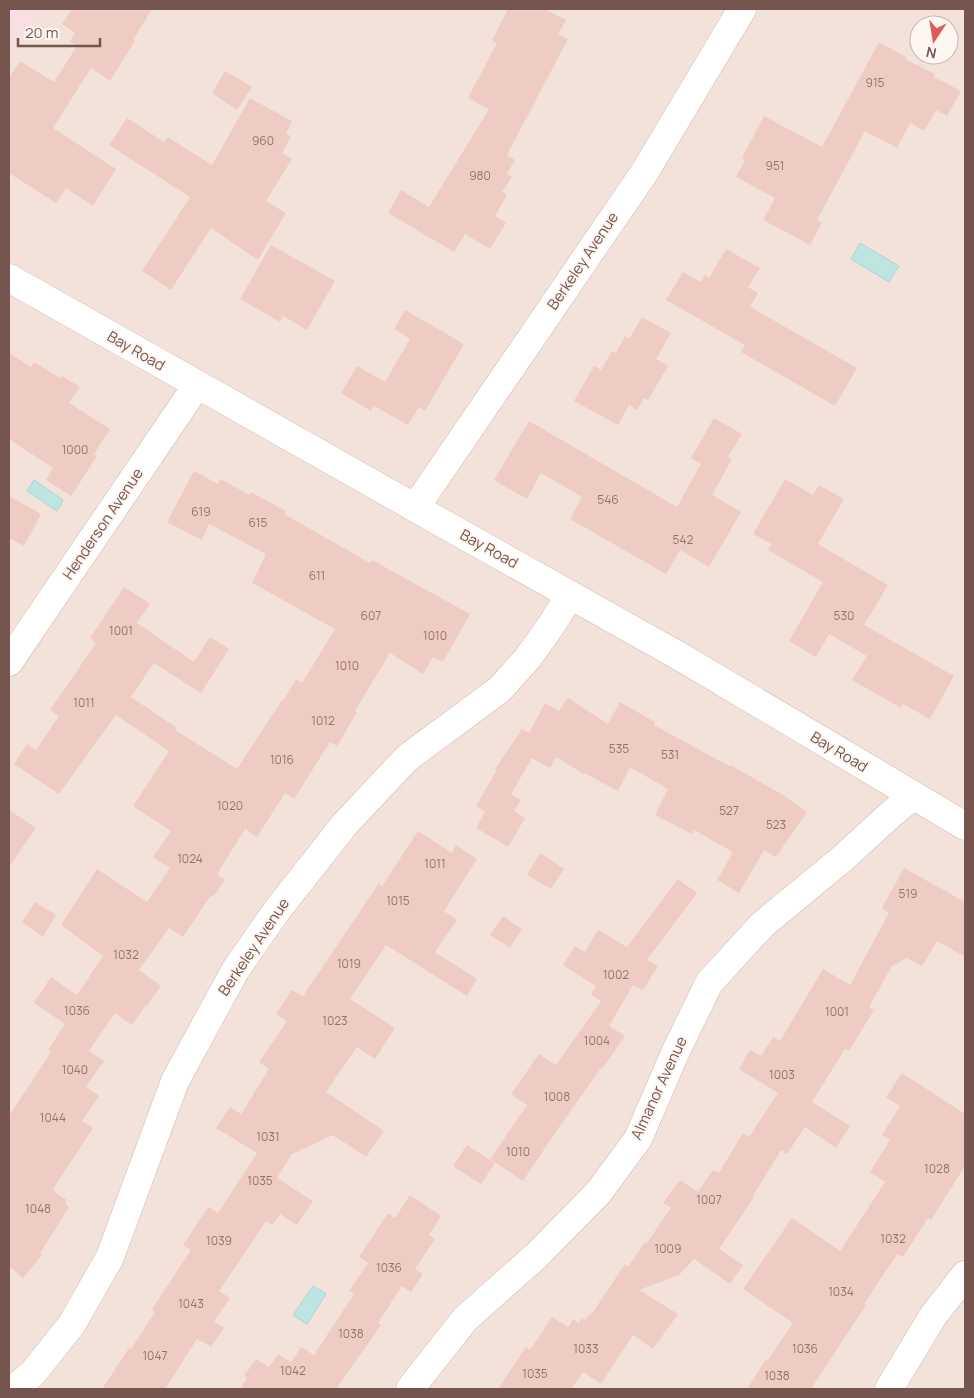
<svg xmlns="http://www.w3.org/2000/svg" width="974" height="1398" font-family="Manrope,sans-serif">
  <rect width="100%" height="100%" fill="#fcf1ea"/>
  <path fill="#f3e2d9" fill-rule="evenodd" d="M41 9H965V1389H9V57ZM919 25H949V55H919Z"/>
  <path fill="#f9dee6" d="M9 9H42L9 59Z"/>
  <g fill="#bfe5e3" stroke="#a6d6d4">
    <path d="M860 243 899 266 889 282 851 259Z"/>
    <path d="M34 480 63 500 57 511 27 491Z"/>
    <path d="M313 1286 326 1294 307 1324 293 1315Z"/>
  </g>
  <g fill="#efccc3">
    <path d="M72 9H152L133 40 135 41 110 81 91 68 53 128 116 169 93 206 66 188 56 203 9 173V78L20 61 54 82 77 46 70 41 75 33 62 24Z"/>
    <path d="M508 9H545L566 20 558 34 568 39 507 155 515 160 507 174 512 177 502 192 507 195 495 216 506 223 490 249 465 234 454 252 388 213 401 190 429 207 489 109 468 98 497 43 492 40Z"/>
    <path d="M879 42 906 57 905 59 935 74 934 77 961 91 947 116 936 110 924 131 910 123 897 148 865 131 817 220 822 223 810 245 763 220 775 198 736 177 745 160 742 158 764 116 822 147Z"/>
    <path d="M225 71 252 87 237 110 212 93Z"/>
    <path d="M250 98 292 121 286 134 291 136 282 153 292 159 266 201 286 213 258 260 211 228 171 290 142 271 190 197 109 145 127 118 164 142 168 137 212 165Z"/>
    <path d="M271 245 335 281 307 330 283 316 280 322 240 299Z"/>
    <path d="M726 249 760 268 748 287 758 293 750 307 857 368 835 406 741 352 745 345 666 300 683 272 701 282 705 275 709 278Z"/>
    <path d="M405 310 464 344 425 411 419 407 408 425 374 406 371 411 341 393 357 366 385 382 410 339 394 329Z"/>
    <path d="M642 317 671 333 656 359 668 366 648 400 644 398 637 410 629 405 618 425 574 401 594 366 601 370 612 351 616 353 625 336 629 339Z"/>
    <path d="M9 353 31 367 34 362 60 378 62 376 80 387 69 403 110 429 94 454 97 456 71 496 46 480 53 468 9 439Z"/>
    <path d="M714 418 742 434 728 457 732 459 712 495 741 512 709 567 680 550 666 574 570 519 582 497 541 473 527 499 494 480 529 421 677 507 701 464 691 458Z"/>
    <path d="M194 471 218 484 220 479 250 495 251 492 286 511 284 514 370 563 372 560 470 614 443 662 433 657 423 674 390 653 355 711 357 712 337 746 330 742 294 799 285 793 257 837 245 829 217 874 225 880 213 897 211 895 183 937 169 928 139 970 161 986 147 1006 146 1005 132 1025 115 1013 89 1051 104 1061 86 1087 99 1096 82 1121 93 1128 53 1189 55 1190 54 1192 67 1200 65 1203 69 1207 40 1253 42 1255 23 1278 9 1266V1116L51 1052 48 1050 65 1024 34 1003 51 977 77 995 103 956 61 925 97 869 147 902 170 868 153 857 171 831 133 806 169 751 116 715 59 794 14 764 27 744 36 750 59 716 50 710 96 643 90 638 124 587 150 604 137 623 194 662 210 637 229 649 201 693 154 663 131 697 177 728 175 730 237 769 282 700 283 701 296 679 302 683 335 629 252 583 266 554 209 524 202 540 167 522Z"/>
    <path d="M785 479 813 495 819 485 844 499 818 544 888 585 864 625 954 676 930 719 903 704 901 708 852 680 867 656 829 634 816 657 789 641 823 582 768 550 772 544 753 534Z"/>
    <path d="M9 496 41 514 24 546 9 538Z"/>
    <path d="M568 698 608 724 620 702 655 722 654 725 729 766 730 765 780 793 807 812 776 857 764 850 739 893 717 880 733 852 694 830 692 834 655 815 668 789 630 767 618 791 584 773V774L556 757 550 768 532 758 511 794 521 800 514 811 525 818 508 847 476 828 485 812 476 806 497 770 495 769 522 729 529 733 545 703 559 711Z"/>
    <path d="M9 810 36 828 9 867Z"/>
    <path d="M418 831 452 853 456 845 477 859 444 911 457 920 435 952 477 979 467 996 386 945 350 999 395 1028 375 1059 357 1047 326 1092 384 1131 366 1157 333 1135 292 1154 277 1178 313 1201 297 1225 280 1214 272 1225 266 1221 219 1291 230 1298 214 1322 224 1328 211 1347 202 1341 201 1342 197 1339 165 1389H102L129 1348 131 1349 155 1312 152 1309 191 1250 183 1245 208 1207 218 1213 257 1153 216 1128 230 1107 241 1114 269 1069 259 1062 287 1021 276 1014 292 990 303 996 379 883 382 886Z"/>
    <path d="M540 853 564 869 551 889 527 875Z"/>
    <path d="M904 868 965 902V957L937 941 922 966 907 958 892 966 869 1007 874 1010 849 1051 845 1049 812 1102 850 1126 836 1148 805 1127 787 1154 781 1150 753 1196 754 1197 719 1249 743 1265 730 1284 694 1259 679 1275 639 1290 678 1314 653 1349 633 1335 601 1384 583 1372 571 1389H498L526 1347 530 1350 552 1317 568 1327 573 1319 579 1323 582 1318 585 1320 590 1314 591 1315 625 1264 628 1267 644 1243 646 1244 671 1208 663 1203 680 1180 698 1192 713 1170 719 1173 743 1133 749 1137 778 1093 739 1069 750 1050 761 1056 773 1037 780 1041 823 969 850 985 889 913 882 908Z"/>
    <path d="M678 879 697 893 647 960 658 966 643 990 633 985 609 1026 625 1036 602 1069 601 1068 557 1130 523 1181 490 1159 527 1105 511 1094 539 1054 556 1065 601 1001 591 995 596 986 563 965 575 946 585 952 598 930 627 947Z"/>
    <path d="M35 902 56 915 43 937 22 922Z"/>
    <path d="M503 916 522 929 510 948 490 935Z"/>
    <path d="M902 1073 965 1114V1166L931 1220 928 1218 903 1257 898 1254 887 1269 864 1304 866 1305 811 1389H747L766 1359 768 1360 793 1323 743 1289 792 1218 840 1251 885 1182 870 1172 890 1140 882 1135 900 1106 886 1097Z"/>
    <path d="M467 1145 495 1163 481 1184 453 1166Z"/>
    <path d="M410 1195 441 1216 429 1235 435 1239 415 1269 423 1274 411 1292 402 1286 378 1323 381 1325 336 1389H240L247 1378 244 1376 256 1359 269 1367 278 1354 291 1362 301 1347 314 1355 354 1294 349 1291 368 1263 359 1257 388 1213 395 1218Z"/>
  </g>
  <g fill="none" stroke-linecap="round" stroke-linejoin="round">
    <defs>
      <g id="minor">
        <path d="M9 278 451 528 686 660 965 826"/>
        <path d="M415 508 644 173 742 9"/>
        <path d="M9 662 197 385"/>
        <path d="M14 1389 33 1373 72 1324 110 1257 175 1081 236 969 278 909 345 824 407 758 500 689 527 659 550 627 570 595"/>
        <path d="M410 1389 465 1319 536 1256 598 1193 638 1139 675 1053 709 983 762 925 842 859 891 814 913 796"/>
        <path d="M889 1389 933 1316 965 1275"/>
      </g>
    </defs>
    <use href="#minor" stroke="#cfbab2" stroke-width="29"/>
    <use href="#minor" stroke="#fff" stroke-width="28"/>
  </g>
  <g text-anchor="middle" stroke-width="4" stroke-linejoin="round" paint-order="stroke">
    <g font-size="12" fill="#94736b">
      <text x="875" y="87">915</text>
      <text x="263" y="145">960</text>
      <text x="775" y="170">951</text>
      <text x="480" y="180">980</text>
      <text x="75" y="454">1000</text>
      <text x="608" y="504">546</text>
      <text x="201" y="516">619</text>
      <text x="258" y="527">615</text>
      <text x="683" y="544">542</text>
      <text x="317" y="580">611</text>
      <text x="371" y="620">607</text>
      <text x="844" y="620">530</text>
      <text x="121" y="635">1001</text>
      <text x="435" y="640">1010</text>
      <text x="347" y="670">1010</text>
      <text x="84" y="707">1011</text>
      <text x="323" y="725">1012</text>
      <text x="619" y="753">535</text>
      <text x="670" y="759">531</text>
      <text x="282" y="764">1016</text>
      <text x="230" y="810">1020</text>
      <text x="729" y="815">527</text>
      <text x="776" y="829">523</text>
      <text x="190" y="863">1024</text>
      <text x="435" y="868">1011</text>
      <text x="908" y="898">519</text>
      <text x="398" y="905">1015</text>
      <text x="126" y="959">1032</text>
      <text x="349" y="968">1019</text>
      <text x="616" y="979">1002</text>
      <text x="77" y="1015">1036</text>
      <text x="837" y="1016">1001</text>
      <text x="335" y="1025">1023</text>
      <text x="597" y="1045">1004</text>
      <text x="75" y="1074">1040</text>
      <text x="782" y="1079">1003</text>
      <text x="557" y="1101">1008</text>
      <text x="53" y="1122">1044</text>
      <text x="268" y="1141">1031</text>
      <text x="518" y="1156">1010</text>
      <text x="937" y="1173">1028</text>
      <text x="260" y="1185">1035</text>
      <text x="709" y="1204">1007</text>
      <text x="38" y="1213">1048</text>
      <text x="893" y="1243">1032</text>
      <text x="219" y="1245">1039</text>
      <text x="668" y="1253">1009</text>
      <text x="389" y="1272">1036</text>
      <text x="841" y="1296">1034</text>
      <text x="191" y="1308">1043</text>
      <text x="351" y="1338">1038</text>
      <text x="586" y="1353">1033</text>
      <text x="805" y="1353">1036</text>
      <text x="155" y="1360">1047</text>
      <text x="293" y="1375">1042</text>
      <text x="535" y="1378">1035</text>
      <text x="777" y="1380">1038</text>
    </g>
    <g font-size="15" fill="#75554e" stroke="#fef6f1">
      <text transform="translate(583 261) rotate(-56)" y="5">Berkeley Avenue</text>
      <text transform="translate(136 351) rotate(30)" y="5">Bay Road</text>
      <text transform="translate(103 524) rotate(-56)" y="5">Henderson Avenue</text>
      <text transform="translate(489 549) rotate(29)" y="5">Bay Road</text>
      <text transform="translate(839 752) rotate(31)" y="5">Bay Road</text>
      <text transform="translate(254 947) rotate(-56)" y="5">Berkeley Avenue</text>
      <text transform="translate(659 1088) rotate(-65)" y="5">Almanor Avenue</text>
    </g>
  </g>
  <rect width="974" height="1398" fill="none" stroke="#75554e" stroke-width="20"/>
  <g transform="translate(934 40) rotate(192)"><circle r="24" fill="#fef6f1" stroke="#c7b6b0"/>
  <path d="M0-4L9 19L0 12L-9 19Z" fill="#de5b57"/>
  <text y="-8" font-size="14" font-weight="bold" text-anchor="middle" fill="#75554e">N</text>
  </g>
  <path d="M18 38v8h82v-8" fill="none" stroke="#75554e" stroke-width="2.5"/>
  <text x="25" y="38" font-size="15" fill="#75554e" stroke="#fef6f1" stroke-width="4" paint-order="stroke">20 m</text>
</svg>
